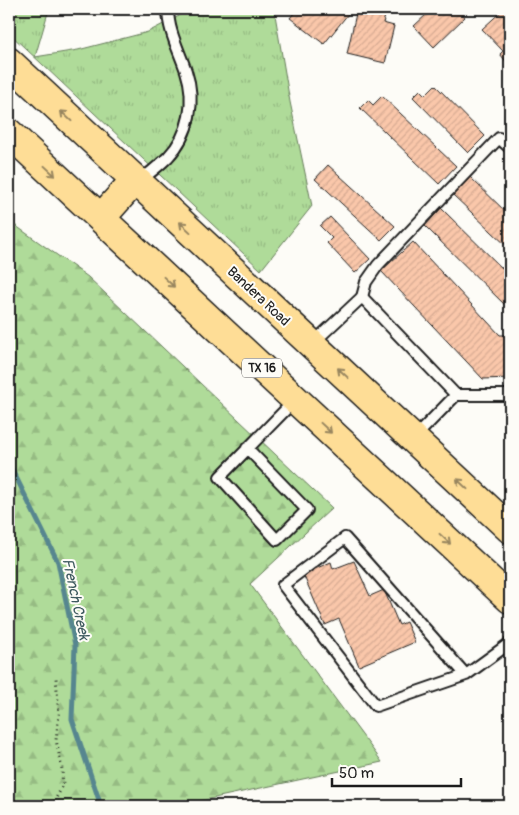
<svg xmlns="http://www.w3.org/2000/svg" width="519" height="815" font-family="Pangolin,sans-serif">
  <defs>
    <pattern id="grass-tufts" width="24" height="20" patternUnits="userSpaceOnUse" patternTransform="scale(1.25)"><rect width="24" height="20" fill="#afdb99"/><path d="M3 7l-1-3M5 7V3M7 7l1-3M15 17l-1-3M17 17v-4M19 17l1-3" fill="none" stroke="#96bb83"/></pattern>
    <pattern id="forest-firs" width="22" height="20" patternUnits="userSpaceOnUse" patternTransform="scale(1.25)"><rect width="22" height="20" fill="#afdb99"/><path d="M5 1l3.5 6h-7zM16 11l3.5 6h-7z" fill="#96bb83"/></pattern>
    <pattern id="building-hatch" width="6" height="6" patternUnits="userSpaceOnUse" patternTransform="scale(1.25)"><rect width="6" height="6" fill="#fac7aa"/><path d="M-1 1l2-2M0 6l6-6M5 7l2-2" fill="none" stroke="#d6aa92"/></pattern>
  </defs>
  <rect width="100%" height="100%" fill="#fdfcf7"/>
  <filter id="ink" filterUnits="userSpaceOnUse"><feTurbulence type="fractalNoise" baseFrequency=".02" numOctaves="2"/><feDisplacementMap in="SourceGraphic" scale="10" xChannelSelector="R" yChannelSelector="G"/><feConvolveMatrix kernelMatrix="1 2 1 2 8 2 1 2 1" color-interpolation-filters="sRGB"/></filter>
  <g filter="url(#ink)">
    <path fill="url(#grass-tufts)" stroke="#667c5a" d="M9 9H49L35 57 78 50 148 32 179 16 180 9H274L290 102 312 206 261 270 9 33Z"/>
    <path fill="url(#forest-firs)" stroke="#667c5a" d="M9 221 88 277 332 508 250 584 382 762 177 806H9Z"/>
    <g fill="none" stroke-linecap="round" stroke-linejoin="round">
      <path stroke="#57868f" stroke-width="5" d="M9 463 58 562 75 645 72 719 101 806"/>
    </g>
    <g fill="url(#building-hatch)" stroke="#1c1c1c">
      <path d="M297 9H352L324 44 290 18Z"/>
      <path d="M357 9 385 16 383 23 394 26 385 63 347 54Z"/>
      <path d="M424 9H457L465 17 434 47 414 26 428 13Z"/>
      <path d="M504 9 510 15 509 65 500 54 503 51 482 29Z"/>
      <path d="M435 85 485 136 468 153 413 97 420 90 425 95Z"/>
      <path d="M382 96 456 166 439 184 360 108 368 100 373 105Z"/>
      <path d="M328 165 395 226 381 240 315 179Z"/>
      <path d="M470 177 510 216V249L453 195Z"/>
      <path d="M441 208 510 276V310L425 226Z"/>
      <path d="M330 217 370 259 355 273 327 243 332 238 320 226Z"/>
      <path d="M413 242 500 335H510V378L483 379 381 271Z"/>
      <path d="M354 561 370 596 384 590 399 625 406 622 415 642 359 666 339 619 325 625 303 574 331 562 333 569Z"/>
    </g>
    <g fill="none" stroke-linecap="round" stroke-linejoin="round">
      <defs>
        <g id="lane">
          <path d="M139 182C148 174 159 166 168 157 190 134 196 101 186 71 179 50 168 31 168 9"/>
          <path d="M362 297 366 282 378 265 499 138 510 148"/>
          <path d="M313 343 362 297 456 395"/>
          <path d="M414 438 456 395H510"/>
          <path d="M247 448 307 510 277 540 220 477 295 400"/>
          <path d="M466 675 345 538 283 585 376 706 466 675 510 643"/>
        </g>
        <g id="primary">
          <path d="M9 62 510 529"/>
          <path d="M9 133 510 599"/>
          <path d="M101 218 135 180"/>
        </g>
      </defs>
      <use href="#lane" stroke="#1c1c1c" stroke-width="14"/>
      <use href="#primary" stroke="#1c1c1c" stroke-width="31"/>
      <path stroke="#1c1c1c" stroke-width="3" stroke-dasharray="1 4" stroke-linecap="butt" d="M52 806 63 785 62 769 56 740 59 714 56 678"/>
      <use href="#lane" stroke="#fdfcf7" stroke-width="10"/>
      <use href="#primary" stroke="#fedd96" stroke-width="28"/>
    </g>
    <defs><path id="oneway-shaft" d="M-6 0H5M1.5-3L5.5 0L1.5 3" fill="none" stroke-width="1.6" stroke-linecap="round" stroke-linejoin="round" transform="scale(1.25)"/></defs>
    <g stroke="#98865f">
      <use href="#oneway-shaft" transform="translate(66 116) rotate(-137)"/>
      <use href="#oneway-shaft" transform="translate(50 171) rotate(43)"/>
      <use href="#oneway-shaft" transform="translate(185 227) rotate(-137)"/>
      <use href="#oneway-shaft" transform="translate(169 282) rotate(43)"/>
      <use href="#oneway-shaft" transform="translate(343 373) rotate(-137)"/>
      <use href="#oneway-shaft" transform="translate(326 428) rotate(43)"/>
      <use href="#oneway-shaft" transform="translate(462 484) rotate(-137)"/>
      <use href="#oneway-shaft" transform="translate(445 539) rotate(43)"/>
    </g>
  </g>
  <g text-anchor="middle" stroke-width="4" stroke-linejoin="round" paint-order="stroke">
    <rect fill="#fdfcf7" stroke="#605f5e" stroke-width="1" x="242" y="358.5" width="40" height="19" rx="4"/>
    <g font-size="12" font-weight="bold" fill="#1c1c1c">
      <text x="262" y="372">TX 16</text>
    </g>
    <g font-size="14" fill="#1c1c1c" stroke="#fdfcf7">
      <text transform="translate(259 296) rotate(43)" y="5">Bandera Road</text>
    </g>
    <g font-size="15" font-style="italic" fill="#3e5a5f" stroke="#fdfcf7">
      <text transform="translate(76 599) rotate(78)" y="5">French Creek</text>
    </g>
  </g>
  <rect width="519" height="815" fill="none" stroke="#fdfcf7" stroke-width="30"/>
  <rect x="15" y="15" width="489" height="785" fill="none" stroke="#1c1c1c" stroke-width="2" filter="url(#ink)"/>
  <path d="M332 778v8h129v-8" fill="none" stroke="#1c1c1c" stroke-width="2.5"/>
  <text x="339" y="778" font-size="15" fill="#1c1c1c" stroke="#fdfcf7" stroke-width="4" paint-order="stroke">50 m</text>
</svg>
